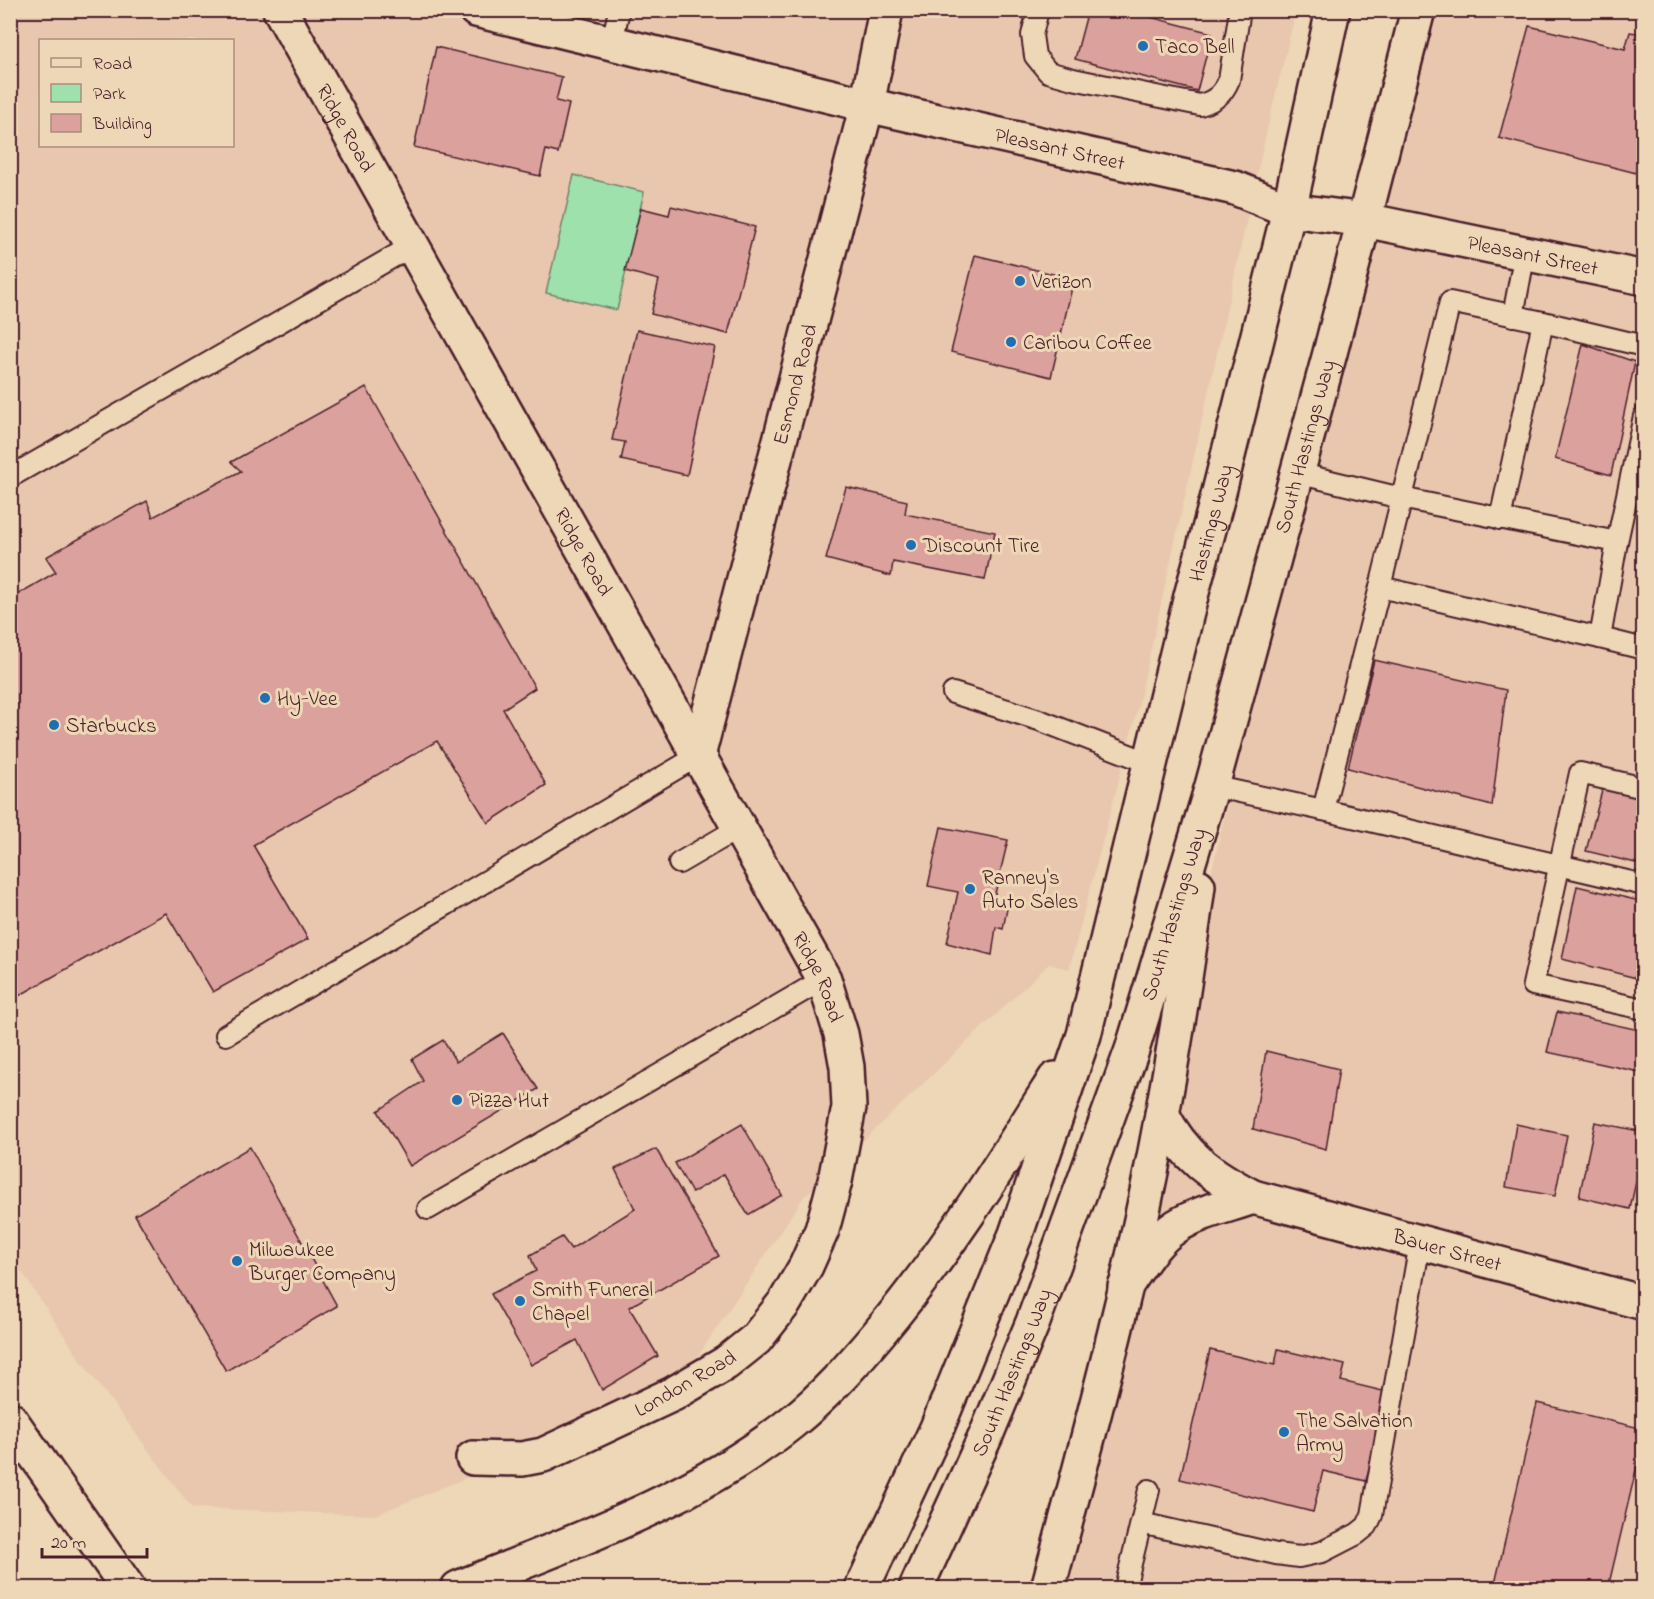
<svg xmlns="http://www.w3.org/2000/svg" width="1654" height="1599" font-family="'Indie Flower',sans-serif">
  <rect width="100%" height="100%" fill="#eed7b6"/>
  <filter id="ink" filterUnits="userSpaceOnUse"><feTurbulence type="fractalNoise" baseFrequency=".0167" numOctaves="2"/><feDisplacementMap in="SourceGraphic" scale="12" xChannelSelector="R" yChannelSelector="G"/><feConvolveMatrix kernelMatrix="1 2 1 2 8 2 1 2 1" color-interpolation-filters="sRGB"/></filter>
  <g filter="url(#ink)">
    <g fill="#e8c7ae" fill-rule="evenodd">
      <path d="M10 11H1296L1268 125 1138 707 1069 969 1049 964 803 1198 673 1394 375 1515 192 1508 81 1361 11 1256ZM40 40H232V146H40Z"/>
      <path d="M1418 11H1643V1588H1048L1330 353Z"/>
    </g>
    <path fill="#9ee1ac" stroke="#74806c" stroke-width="1.5" d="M574 175 644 192 617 310 546 293Z"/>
    <g fill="#dba19d" stroke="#4a1f2b" stroke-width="1.5">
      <path d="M1088 10H1123L1212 33 1197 91 1075 59Z"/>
      <path d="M1529 26 1625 49 1630 32 1644 34V175L1499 138Z"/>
      <path d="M436 47 562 77 556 101 569 104 558 153 546 150 540 176 414 147Z"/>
      <path d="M671 206 755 227 728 334 651 314 659 280 625 271 641 208 669 215Z"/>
      <path d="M975 255 1074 279 1051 377 951 352Z"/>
      <path d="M637 330 715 347 687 475 621 460 625 442 612 440Z"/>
      <path d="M1583 344 1635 362 1611 475 1555 459Z"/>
      <path d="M366 387 535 688 503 709 546 785 488 823 437 741 253 845 308 939 213 992 166 913 15 998 10 992V599L56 572 46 557 147 501 153 517 241 471 231 462Z"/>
      <path d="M846 487 907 501 905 514 995 532 985 580 893 562 891 576 826 559Z"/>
      <path d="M1374 660 1506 690 1492 806 1348 768Z"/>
      <path d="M1603 787 1644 797V865L1586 851Z"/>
      <path d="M941 827 1008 840 993 902 1008 904 1003 929 996 927 992 955 947 943 958 892 928 886Z"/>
      <path d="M1577 886 1644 902V980L1562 959Z"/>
      <path d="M1557 1012 1644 1031V1073L1547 1052Z"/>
      <path d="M503 1033 538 1089 410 1166 378 1111 423 1081 412 1059 443 1040 456 1062Z"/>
      <path d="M1266 1051 1339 1069 1326 1149 1253 1129Z"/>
      <path d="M1595 1122 1644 1132V1145L1630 1209 1579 1197Z"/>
      <path d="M742 1124 782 1195 748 1215 724 1174 692 1193 675 1163Z"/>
      <path d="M1516 1124 1567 1135 1555 1196 1506 1187Z"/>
      <path d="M250 1147 337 1306 226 1371 135 1215Z"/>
      <path d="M656 1149 719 1256 629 1307 658 1356 602 1390 577 1340 531 1365 491 1294 536 1271 530 1255 562 1237 571 1249 635 1209 615 1169Z"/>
      <path d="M1278 1349 1345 1365 1341 1381 1387 1392 1366 1481 1323 1471 1313 1512 1180 1479 1210 1350 1275 1365Z"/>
      <path d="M1537 1403 1644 1429V1436L1608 1588H1494Z"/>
    </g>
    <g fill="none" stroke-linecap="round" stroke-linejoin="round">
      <defs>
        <g id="service">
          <path d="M1038 10 1032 35 1035 56 1048 72 1073 79 1200 105C1215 101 1223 94 1229 80L1240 10"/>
          <path d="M612 43 619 10"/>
          <path d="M1513 316 1525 252"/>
          <path d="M1543 322 1644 346"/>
          <path d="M1297 473 1401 498 1617 542 1600 638 1644 649"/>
          <path d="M10 477 412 246"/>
          <path d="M1500 519 1543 322 1450 302 1380 587 1600 638"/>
          <path d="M1617 542 1644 416"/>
          <path d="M1380 587 1323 810 1644 885"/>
          <path d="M953 693 1039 720 1150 763"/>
          <path d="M1212 786 1323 810"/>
          <path d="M1644 788 1580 773 1533 985 1644 1009"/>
          <path d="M679 863 739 828"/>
          <path d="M226 1035 698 756"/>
          <path d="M428 1209 824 979"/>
          <path d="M1141 1523 1276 1554 1299 1557 1322 1552 1357 1534 1367 1526 1372 1515 1420 1243"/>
          <path d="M1125 1588 1149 1490"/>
        </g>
        <g id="minor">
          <path id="s1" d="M280 10 824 979 841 1034 847 1067 849 1107 835 1181 822 1230 806 1266 785 1302 756 1339 726 1363 673 1394 543 1455 522 1459 473 1458"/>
          <path id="s2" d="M476 10 867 105 1235 188 1289 210 1365 220 1644 278"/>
          <path id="s3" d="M698 756 867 105 886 10"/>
          <path id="s4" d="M1162 1114C1184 1157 1211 1175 1253 1197L1644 1303"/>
          <path d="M1125 1287C1140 1265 1155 1240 1177 1226 1199 1212 1228 1206 1253 1197"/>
        </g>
        <g id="primary">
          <path d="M10 1419 128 1588"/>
          <path d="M458 1588C572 1542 693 1501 791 1423 824 1397 852 1365 879 1333 946 1253 1000 1166 1055 1079"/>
          <path id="s5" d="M862 1588 937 1428 1016 1234 1084 1035 1191 596 1218 496 1289 210 1333 10"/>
          <path id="s6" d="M916 1588 987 1433 1033 1322 1132 1050 1212 786 1330 353 1418 10"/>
          <path d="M1048 1588C1072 1498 1097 1407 1119 1315 1154 1174 1179 1030 1198 886"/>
        </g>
      </defs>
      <use href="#service" stroke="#4a1f2b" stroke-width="24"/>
      <use href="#minor" stroke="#4a1f2b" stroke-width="38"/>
      <use href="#primary" stroke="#4a1f2b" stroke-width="38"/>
      <use href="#service" stroke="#eed7b6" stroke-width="20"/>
      <use href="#minor" stroke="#eed7b6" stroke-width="33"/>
      <use href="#primary" stroke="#eed7b6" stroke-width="33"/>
    </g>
  </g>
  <g fill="#1f6fb2" stroke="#eed7b6" stroke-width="2">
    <circle cx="1143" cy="46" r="6"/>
    <circle cx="1020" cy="281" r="6"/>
    <circle cx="1011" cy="342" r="6"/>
    <circle cx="911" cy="545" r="6"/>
    <circle cx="265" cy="698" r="6"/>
    <circle cx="54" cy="725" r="6"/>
    <circle cx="970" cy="889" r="6"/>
    <circle cx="457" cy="1100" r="6"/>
    <circle cx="237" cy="1261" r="6"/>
    <circle cx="520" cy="1301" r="6"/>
    <circle cx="1284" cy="1432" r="6"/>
  </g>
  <g text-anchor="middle" stroke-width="6" stroke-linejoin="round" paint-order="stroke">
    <g font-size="21" fill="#4a1f2b" stroke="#eed7b6" text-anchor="start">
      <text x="1155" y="53">Taco Bell</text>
      <text x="1032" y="288">Verizon</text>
      <text x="1023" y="349">Caribou Coffee</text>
      <text x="923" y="552">Discount Tire</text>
      <text x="277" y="705">Hy-Vee</text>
      <text x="66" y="732">Starbucks</text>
      <text x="982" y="884">Ranney's<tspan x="982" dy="24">Auto Sales</tspan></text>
      <text x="469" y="1107">Pizza Hut</text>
      <text x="249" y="1256">Milwaukee<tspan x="249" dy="24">Burger Company</tspan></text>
      <text x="532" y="1296">Smith Funeral<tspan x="532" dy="24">Chapel</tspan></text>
      <text x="1296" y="1427">The Salvation<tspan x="1296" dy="24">Army</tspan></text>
    </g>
    <g font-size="21" fill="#4a1f2b" stroke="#eed7b6">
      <text dy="7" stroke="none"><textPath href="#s1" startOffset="135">Ridge Road</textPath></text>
      <text dy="7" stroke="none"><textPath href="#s2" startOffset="600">Pleasant Street</textPath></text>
      <text dy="7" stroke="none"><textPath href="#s2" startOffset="1086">Pleasant Street</textPath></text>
      <text dy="7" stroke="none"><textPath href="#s3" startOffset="384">Esmond Road</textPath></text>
      <text dy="7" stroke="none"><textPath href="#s6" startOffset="1208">South Hastings Way</textPath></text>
      <text dy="7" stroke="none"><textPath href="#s5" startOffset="1124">Hastings Way</textPath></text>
      <text dy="7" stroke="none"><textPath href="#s1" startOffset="621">Ridge Road</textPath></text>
      <text dy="7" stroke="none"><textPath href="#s6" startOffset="722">South Hastings Way</textPath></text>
      <text dy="7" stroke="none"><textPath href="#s1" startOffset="1107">Ridge Road</textPath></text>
      <text dy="7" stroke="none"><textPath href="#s4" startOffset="327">Bauer Street</textPath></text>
      <text dy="7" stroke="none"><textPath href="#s6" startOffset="236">South Hastings Way</textPath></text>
      <text transform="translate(685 1383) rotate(-30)" y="7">London Road</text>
    </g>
  </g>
  <rect width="1654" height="1599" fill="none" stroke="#eed7b6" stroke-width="36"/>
  <rect x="18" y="18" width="1618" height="1563" fill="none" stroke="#4a1f2b" stroke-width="2" filter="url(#ink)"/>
  <rect x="39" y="39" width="195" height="108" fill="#eed7b6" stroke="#ac8d7e" stroke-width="1.5"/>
  <rect x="51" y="58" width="30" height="9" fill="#eed7b6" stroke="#ac8d7e" stroke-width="1.5"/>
  <text x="93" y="69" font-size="18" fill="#4a1f2b">Road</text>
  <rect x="51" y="84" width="30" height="18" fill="#9ee1ac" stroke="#ac8d7e" stroke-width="1.5"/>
  <text x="93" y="99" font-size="18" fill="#4a1f2b">Park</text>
  <rect x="51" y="114" width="30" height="18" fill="#dba19d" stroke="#ac8d7e" stroke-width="1.5"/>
  <text x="93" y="129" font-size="18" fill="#4a1f2b">Building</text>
  <path d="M42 1548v9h105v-9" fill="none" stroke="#4a1f2b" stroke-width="3"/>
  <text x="51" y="1548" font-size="18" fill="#4a1f2b" stroke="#eed7b6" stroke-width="4.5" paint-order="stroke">20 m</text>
</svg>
